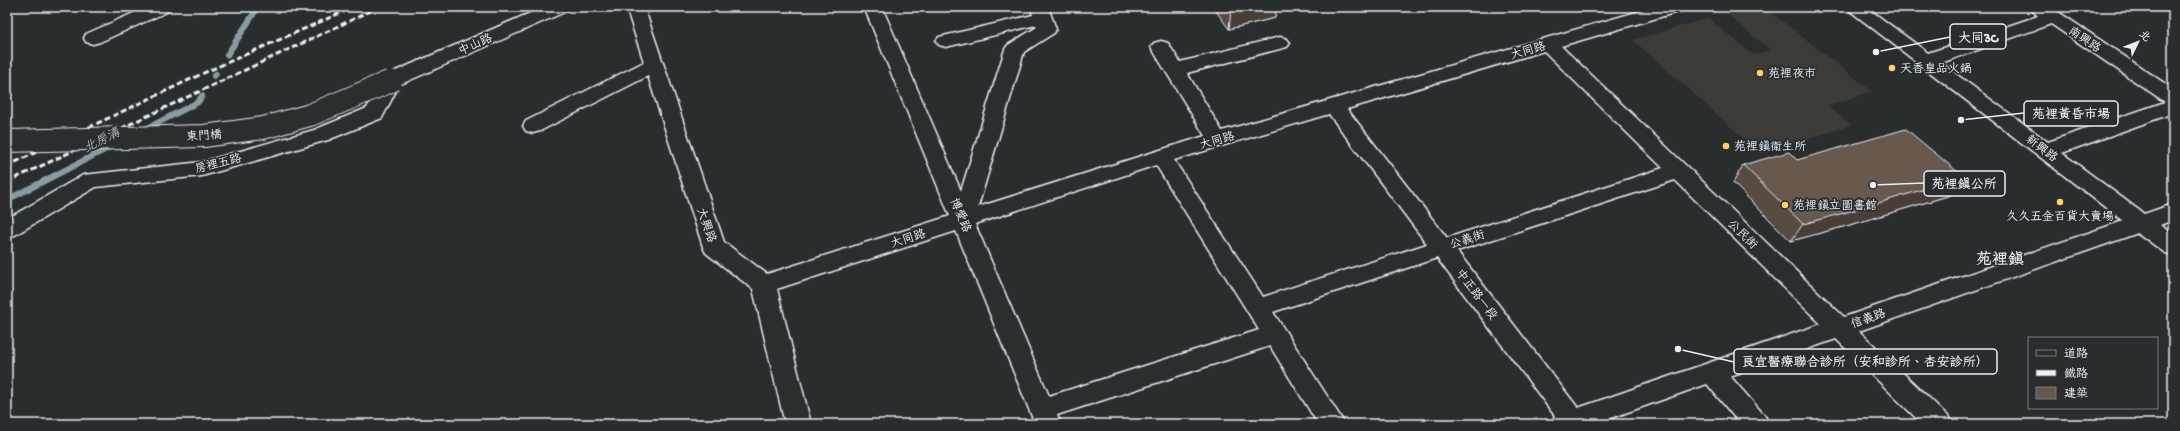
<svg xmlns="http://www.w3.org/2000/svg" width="2180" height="431" font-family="'Gochi Hand','LXGW WenKai TC',sans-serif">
  <rect width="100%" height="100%" fill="#2a2d2e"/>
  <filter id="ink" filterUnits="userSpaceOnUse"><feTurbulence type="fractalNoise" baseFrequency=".025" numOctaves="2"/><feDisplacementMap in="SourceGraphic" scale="8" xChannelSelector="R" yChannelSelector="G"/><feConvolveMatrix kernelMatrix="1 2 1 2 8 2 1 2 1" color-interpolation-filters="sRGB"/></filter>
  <g filter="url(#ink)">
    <path fill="#3c3a38" d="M1753 7H1764L1872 91 1828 106 1851 125 1761 154 1633 40 1708 18 1753 55 1770 50 1727 14Z"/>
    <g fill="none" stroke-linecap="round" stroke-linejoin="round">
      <g stroke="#889ca4" stroke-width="6">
        <path d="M227 55 258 7"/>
        <path d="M214 76 216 74"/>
        <path d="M144 130 198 102 202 96"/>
        <path d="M7 200 112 146"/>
      </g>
      <defs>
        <g id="minor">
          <path d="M147 7H171L169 11 100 42 93 44 86 42 84 38 86 34Z"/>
          <path d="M544 7H569L567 11 399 85 382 118 328 140 202 176 96 187 15 235 7 237V219L83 175 202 162 314 130 367 108 384 76Z"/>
          <path d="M626 7H644L724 242 767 274 950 216 864 7H882L961 191 1005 49 1008 45 1037 27 1036 25 946 47 939 45 936 41 939 37 1033 15 1030 7H1048L1056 29 1054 33 1024 52 978 207 1205 136 1151 47 1154 43 1161 41 1168 43 1180 62 1280 37 1287 39 1290 43 1287 47 1187 73 1222 131 1654 7H1683L1681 11 1561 46 1844 317 2123 221 1845 7H1866L1928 53 2038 16 2029 7H2051L2173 89V113L2062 153 2144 214 2173 204V220L2160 225 2173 235V255L2165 253 2138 233 1859 331 1948 416 1952 424H1922L1836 339 1730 376 1765 416 1769 424H1740L1707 384 1594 424H1550L1555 416 1437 258 1273 312 1345 424H1318L1270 346 1057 415 1061 424H1035L956 231 777 289 811 424H785L753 289 706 253 703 247 648 76 540 131 533 133 526 131 523 126 526 121 644 62ZM2051 24 2165 102 2048 142 1941 63ZM1544 51 1663 168 1447 238 1347 109ZM1329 114 1427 244 1263 297 1174 160ZM1156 165 1259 330 1049 396 975 224ZM1675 180 1821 324 1578 408 1457 251Z"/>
        </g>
      </defs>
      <use href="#minor" stroke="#e8f1f8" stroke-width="3"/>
      <use href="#minor" fill="#2a2d2e" fill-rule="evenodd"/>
      <g stroke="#e8f1f8" stroke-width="3" stroke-dasharray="6 3" stroke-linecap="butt">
        <path d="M7 166 208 71 354 7"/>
        <path d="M7 182 379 7"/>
      </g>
      <defs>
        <path id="minor-bridge" d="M7 141 204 136 263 128 310 115 391 81"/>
      </defs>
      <use href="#minor-bridge" stroke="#e8f1f8" stroke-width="24" stroke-linecap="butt"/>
      <use href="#minor-bridge" stroke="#2a2d2e" stroke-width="22"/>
    </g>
    <g fill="#594c43" stroke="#e8f1f8">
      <path d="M1213 7H1276L1275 18 1229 29Z"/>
      <path d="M1743 165 1951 195 1850 225 1791 241 1733 183Z"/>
    </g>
    <g fill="#483e37" stroke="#e8f1f8">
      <path d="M1244 7H1276L1275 18 1229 29 1231 10Z"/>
      <path d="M1964 177 1951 195 1850 225 1791 241 1803 224Z"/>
    </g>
    <g fill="#67584e" stroke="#e8f1f8">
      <path d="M1229 7H1244L1231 10Z"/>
      <path d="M1906 129 1964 177 1862 208 1803 224 1743 165 1789 152 1797 160Z"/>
    </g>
  </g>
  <g fill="#ffd166" stroke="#2a2d2e" stroke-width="1.5">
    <circle cx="1892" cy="68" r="4"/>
    <circle cx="1760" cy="73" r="4"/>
    <circle cx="1726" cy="146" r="4"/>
    <circle cx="2060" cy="202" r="4"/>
    <circle cx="1785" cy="205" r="4"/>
  </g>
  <g text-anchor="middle" stroke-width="3.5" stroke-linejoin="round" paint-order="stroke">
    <g font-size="12" fill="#e8f1f8" stroke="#2a2d2e">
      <text transform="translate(2085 39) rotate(34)" y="4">南興路</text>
      <text transform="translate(475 44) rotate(-24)" y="4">中山路</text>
      <text transform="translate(1528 50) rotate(-16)" y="4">大同路</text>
      <text transform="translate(204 135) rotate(-4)" y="4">東門橋</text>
      <text transform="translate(1217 140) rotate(-16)" y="4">大同路</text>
      <text transform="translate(2042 148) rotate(37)" y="4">新興路</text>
      <text transform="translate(218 163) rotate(-14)" y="4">房裡五路</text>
      <text transform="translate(961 215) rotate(67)" y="4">博愛路</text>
      <text transform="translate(707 225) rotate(71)" y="4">大興路</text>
      <text transform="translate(1743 234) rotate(44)" y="4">公民街</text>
      <text transform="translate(908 238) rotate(-18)" y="4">大同路</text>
      <text transform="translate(1467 239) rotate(-18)" y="4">公義街</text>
      <text transform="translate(1477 294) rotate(53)" y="4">中正路一段</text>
      <text transform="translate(1868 318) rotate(-19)" y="4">信義路</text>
    </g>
    <g font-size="12" fill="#e8f1f8" stroke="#2a2d2e" text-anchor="start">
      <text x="1900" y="72">天香皇品火鍋</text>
      <text x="1768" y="77">苑裡夜市</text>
      <text x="1734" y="150">苑裡鎮衛生所</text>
      <text x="1793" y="209">苑裡鎮立圖書館</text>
      <text x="2060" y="220" text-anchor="middle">久久五金百貨大賣場</text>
    </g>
    <g font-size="13" font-style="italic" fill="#a8b8c0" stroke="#2a2d2e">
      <text transform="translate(101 139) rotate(-27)" y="5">北房溝</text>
    </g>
    <g font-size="16" font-weight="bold" fill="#e8f1f8" stroke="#2a2d2e">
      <text x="2000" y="264">苑裡鎮</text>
    </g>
  </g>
  <path fill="none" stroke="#e8f1f8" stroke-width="1.5" d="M1876 52L1950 37M1961 120L2024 113M1873 185L1924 183M1678 349L1734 362"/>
  <g fill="#e8f1f8" stroke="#2a2d2e" stroke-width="1.5">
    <circle cx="1876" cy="52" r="4"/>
    <circle cx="1961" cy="120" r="4"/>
    <circle cx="1873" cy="185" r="4"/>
    <circle cx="1678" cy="349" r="4"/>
  </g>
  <g fill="#2a2d2e" stroke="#e8f1f8" stroke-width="1.5">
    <rect x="1950" y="24" width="56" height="25" rx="4"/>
    <rect x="2024" y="101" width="94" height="25" rx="4"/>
    <rect x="1924" y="171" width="81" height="25" rx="4"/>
    <rect x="1734" y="349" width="263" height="25" rx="4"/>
  </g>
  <g font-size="13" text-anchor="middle" font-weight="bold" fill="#e8f1f8">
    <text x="1978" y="42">大同3C</text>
    <text x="2071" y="118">苑裡黃昏市場</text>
    <text x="1964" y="188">苑裡鎮公所</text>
    <text x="1865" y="366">良宜醫療聯合診所（安和診所、杏安診所）</text>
  </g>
  <rect width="2180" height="431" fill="none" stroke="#2a2d2e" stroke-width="24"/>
  <rect x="12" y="12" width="2156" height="407" fill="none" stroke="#e8f1f8" stroke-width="1.5" filter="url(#ink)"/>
  <rect x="2028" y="337" width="130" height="72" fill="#2a2d2e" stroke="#767b7f"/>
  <rect x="2036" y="350" width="20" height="6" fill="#2a2d2e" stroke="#767b7f"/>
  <text x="2064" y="357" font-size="12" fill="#e8f1f8">道路</text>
  <rect x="2036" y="370" width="20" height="6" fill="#e8f1f8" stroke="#767b7f"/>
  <text x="2064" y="377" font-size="12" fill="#e8f1f8">鐵路</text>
  <rect x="2036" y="387" width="20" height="12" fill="#67584e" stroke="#767b7f"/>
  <text x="2064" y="397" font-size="12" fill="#e8f1f8">建築</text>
  <g transform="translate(2138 42) rotate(47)" stroke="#2a2d2e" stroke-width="3" paint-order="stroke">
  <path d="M0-3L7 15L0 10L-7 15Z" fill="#e8f1f8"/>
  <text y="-6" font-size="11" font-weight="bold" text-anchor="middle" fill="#e8f1f8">北</text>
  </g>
</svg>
